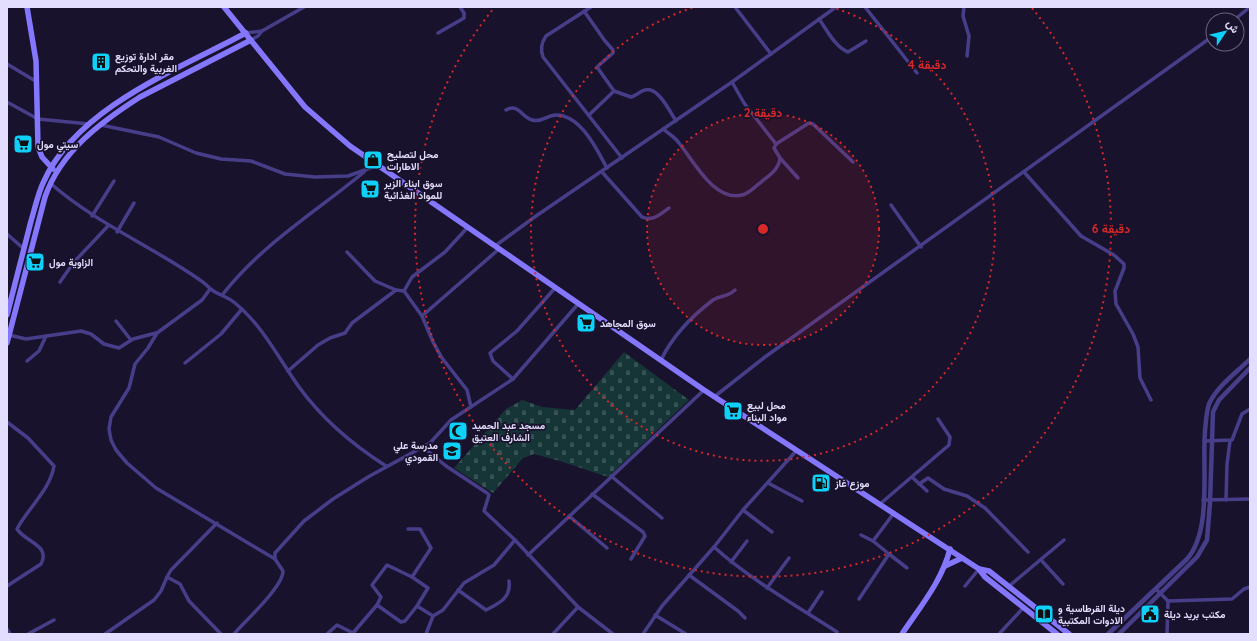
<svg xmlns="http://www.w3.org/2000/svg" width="1257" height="641" font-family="Quicksand,Vazirmatn,sans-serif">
  <defs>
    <pattern id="cemetery-stones" width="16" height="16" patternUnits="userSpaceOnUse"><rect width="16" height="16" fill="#153536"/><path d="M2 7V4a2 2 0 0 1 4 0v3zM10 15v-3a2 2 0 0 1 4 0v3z" fill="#375254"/></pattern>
  </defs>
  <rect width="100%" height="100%" fill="#19122c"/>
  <path fill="url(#cemetery-stones)" d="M624 352 689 400 608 477 560 461 534 454 523 458 493 493 454 468 506 409 522 400 542 407 575 410Z"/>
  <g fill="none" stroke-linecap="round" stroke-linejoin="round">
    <g stroke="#473e8a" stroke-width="3.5">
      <path d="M591 7 546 36C541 43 540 49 543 57L622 158"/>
      <path d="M735 7 771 54"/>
      <path d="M865 7 917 73"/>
      <path d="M964 7 963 16 969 36 967 56"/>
      <path d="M584 11 605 41 613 50V53L597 67 614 91 631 97C636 96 640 91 645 90 658 86 670 112 676 121"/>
      <path d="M819 19C827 30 835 47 848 52L866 41"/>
      <path d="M1234 20 1250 7"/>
      <path d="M246 33 262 31"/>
      <path d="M438 33 464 18V13L460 7"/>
      <path d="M251 40 258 36 262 31 304 7"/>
      <path d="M7 64 37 82"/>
      <path d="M732 82 744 103 776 144"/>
      <path d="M7 102 38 119 89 124"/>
      <path d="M506 110C519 103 521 117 532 120 542 123 547 115 556 115 581 115 597 150 607 168"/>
      <path d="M589 115 614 91"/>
      <path d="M101 125 159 137 196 153 221 159 251 161 285 174 315 177 348 176 379 165"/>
      <path d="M663 129C669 134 675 137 679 143 693 160 714 202 742 195 749 194 754 187 760 183 768 176 779 170 780 158"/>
      <path d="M602 172 642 217C653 222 660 214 669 208"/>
      <path d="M1024 172 1081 236 1114 255 1124 264V268L1115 291 1116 304 1133 334 1138 347 1140 378 1151 400"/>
      <path d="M798 178 780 158 774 148 776 144 809 123 813 124 853 162"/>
      <path d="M50 183C97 224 150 245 200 280 205 283 208 287 212 290 219 295 228 297 235 303 263 326 279 359 299 387 323 420 353 445 386 466"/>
      <path d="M891 205 921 247"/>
      <path d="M92 216 114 181"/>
      <path d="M468 227 445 252 412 277 404 291 422 316 433 342 442 358 467 390 471 407"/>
      <path d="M117 232 134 203"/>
      <path d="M7 234 24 249"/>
      <path d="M495 246 536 216 732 82 836 7"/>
      <path d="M347 252 375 281 396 290"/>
      <path d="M60 282 74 262 108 226"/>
      <path d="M210 289 202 300 157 333 148 348 135 364 129 388 111 417 109 429 111 440 116 450 127 463 156 488 275 559"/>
      <path d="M223 294C261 245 317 211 364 172"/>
      <path d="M422 316 499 249"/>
      <path d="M116 321 131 340"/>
      <path d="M9 335 26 339 81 331 91 334 104 344 119 348 133 339 156 333"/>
      <path d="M661 360C672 337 692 316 713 300 720 295 726 298 735 290"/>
      <path d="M27 361 39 351 46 336"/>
      <path d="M185 363 221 334 242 309"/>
      <path d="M288 371 318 345 330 338 345 333 352 323 396 290 404 291"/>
      <path d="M513 379 493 361 490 353 517 331 555 288"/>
      <path d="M714 397 765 357 1213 36"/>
      <path d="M7 422 28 438 54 466C50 490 28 508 17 529 25 542 51 545 41 564L7 586"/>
      <path d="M1204 441 1232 440 1242 414 1250 409"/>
      <path d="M423 447 446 466 487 493 489 495 484 511 515 540 578 607 613 634"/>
      <path d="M611 476 662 518"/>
      <path d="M912 477 927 491"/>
      <path d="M768 483 802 501"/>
      <path d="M919 484 928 478 944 489 967 496 985 508 1028 552"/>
      <path d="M592 494 643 532 645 536 631 559"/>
      <path d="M1203 500 1250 499"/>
      <path d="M1226 500 1227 464 1230 441"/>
      <path d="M880 504 949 445 950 437 938 419"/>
      <path d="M743 510 772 532"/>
      <path d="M569 516 607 548"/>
      <path d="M861 535 873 541"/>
      <path d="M714 547C751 580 795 605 837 632"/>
      <path d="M889 554 907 568"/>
      <path d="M528 555 704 390"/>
      <path d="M1041 560 1063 584"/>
      <path d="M731 562 747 541"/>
      <path d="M689 575 738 611 745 618"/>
      <path d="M167 577 171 570 217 523"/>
      <path d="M412 577 428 588 417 606"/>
      <path d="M965 586 979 569"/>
      <path d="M1008 587 1064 540"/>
      <path d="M767 588 789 558"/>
      <path d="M1156 589 1168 601 1167 634"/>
      <path d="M458 590 486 610C500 603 511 598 509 581"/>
      <path d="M859 599 889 554 873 541 894 513"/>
      <path d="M1168 601 1232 599 1244 589 1250 587"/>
      <path d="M377 605 381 597 372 585 387 565 412 577 431 548 420 529H408"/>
      <path d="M808 613 822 592"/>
      <path d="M655 615 686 634"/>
      <path d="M7 629 10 634"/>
      <path d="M28 634 54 620"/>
      <path d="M105 634 154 600 161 591 167 577 180 584 189 601 221 634"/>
      <path d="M234 634C245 621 283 587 283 571L275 559V553L304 521 333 499 368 477 430 443 451 420 513 379 578 304"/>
      <path d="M327 634 337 625 353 633 377 605 401 622 405 621 417 606 433 616"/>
      <path d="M426 634 433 616 443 610 464 583 494 565 515 540"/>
      <path d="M553 634 578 607"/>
      <path d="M643 634 662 606 714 547 743 510 797 450"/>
      <path d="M999 634 1024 607"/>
    </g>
    <g stroke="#473e8a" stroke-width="4.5">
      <path d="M1108 634 1187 559C1212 531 1202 468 1205 431 1206 422 1206 413 1209 404 1217 386 1236 373 1250 359"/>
      <path d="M1119 634 1197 557 1207 540 1210 503 1213 412 1219 400 1250 368"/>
    </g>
    <g stroke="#8477fd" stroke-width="5.5">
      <path d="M27 7 36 61 38 147 42 157 53 169"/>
      <path d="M224 7 305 107 350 146 704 390 979 569 989 571 1069 634"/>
      <path d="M7 315C15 284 23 252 31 221 35 208 38 193 44 181 77 108 178 69 246 33"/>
      <path d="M7 343 45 197C61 151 101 122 140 97L251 40"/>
      <path d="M945 566 962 558"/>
      <path d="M979 569 985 577 1057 634"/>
      <path d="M902 634C920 607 942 581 950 549"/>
    </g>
  </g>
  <circle cx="763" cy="229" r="116" fill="#d62828" fill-opacity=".12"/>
  <g fill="none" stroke="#d62828" stroke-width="2" stroke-dasharray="2 4">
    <circle cx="763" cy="229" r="116"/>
    <path d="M831 7A232 232 0 1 1 695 7"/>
    <path d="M1032 8A348 348 0 1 1 494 8"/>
  </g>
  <defs>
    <symbol id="building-square" viewBox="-11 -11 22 22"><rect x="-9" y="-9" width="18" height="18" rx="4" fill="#0dd1fb" stroke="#19122c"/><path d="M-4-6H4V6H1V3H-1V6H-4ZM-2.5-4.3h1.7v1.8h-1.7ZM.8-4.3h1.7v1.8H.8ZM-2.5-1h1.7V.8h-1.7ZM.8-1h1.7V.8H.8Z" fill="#111"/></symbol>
    <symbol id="supermarket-square" viewBox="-11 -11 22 22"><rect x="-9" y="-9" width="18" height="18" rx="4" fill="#0dd1fb" stroke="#19122c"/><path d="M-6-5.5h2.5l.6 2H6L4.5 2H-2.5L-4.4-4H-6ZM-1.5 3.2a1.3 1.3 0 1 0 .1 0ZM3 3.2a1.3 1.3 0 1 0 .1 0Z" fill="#111"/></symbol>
    <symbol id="shop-square" viewBox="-11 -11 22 22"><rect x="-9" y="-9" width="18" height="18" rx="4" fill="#0dd1fb" stroke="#19122c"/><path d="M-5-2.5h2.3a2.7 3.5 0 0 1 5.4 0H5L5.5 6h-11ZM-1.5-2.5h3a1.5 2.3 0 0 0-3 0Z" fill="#111"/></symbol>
    <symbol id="mosque-square" viewBox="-11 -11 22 22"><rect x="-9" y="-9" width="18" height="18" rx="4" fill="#0dd1fb" stroke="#19122c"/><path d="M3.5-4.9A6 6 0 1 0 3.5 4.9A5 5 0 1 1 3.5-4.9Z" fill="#111"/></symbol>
    <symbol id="school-square" viewBox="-11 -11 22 22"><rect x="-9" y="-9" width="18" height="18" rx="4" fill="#0dd1fb" stroke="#19122c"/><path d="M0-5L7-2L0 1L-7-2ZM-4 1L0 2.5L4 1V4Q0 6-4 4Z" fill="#111"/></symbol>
    <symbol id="fuel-square" viewBox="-11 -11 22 22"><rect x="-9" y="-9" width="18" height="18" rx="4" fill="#0dd1fb" stroke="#19122c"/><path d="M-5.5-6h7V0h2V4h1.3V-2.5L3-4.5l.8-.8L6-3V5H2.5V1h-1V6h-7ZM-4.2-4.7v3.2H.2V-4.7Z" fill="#111"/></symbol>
    <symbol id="library-square" viewBox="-11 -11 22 22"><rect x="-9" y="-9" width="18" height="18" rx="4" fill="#0dd1fb" stroke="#19122c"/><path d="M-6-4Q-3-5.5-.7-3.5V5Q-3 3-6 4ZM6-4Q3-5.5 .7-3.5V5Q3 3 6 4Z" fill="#111"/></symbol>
    <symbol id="civic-square" viewBox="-11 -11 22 22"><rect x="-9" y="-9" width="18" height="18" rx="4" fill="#0dd1fb" stroke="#19122c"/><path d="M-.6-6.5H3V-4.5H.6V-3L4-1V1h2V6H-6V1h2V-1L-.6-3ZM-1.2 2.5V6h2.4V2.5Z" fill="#111"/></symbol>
  </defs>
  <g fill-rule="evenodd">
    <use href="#building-square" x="90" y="51" width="22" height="22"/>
    <use href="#supermarket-square" x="12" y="133" width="22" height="22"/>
    <use href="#shop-square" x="362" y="149" width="22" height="22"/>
    <use href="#supermarket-square" x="359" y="178" width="22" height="22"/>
    <use href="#supermarket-square" x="24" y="251" width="22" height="22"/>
    <use href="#supermarket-square" x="575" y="312" width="22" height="22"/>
    <use href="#supermarket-square" x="722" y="400" width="22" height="22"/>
    <use href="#mosque-square" x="447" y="420" width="22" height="22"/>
    <use href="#school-square" x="441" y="440" width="22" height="22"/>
    <use href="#fuel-square" x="810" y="472" width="22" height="22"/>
    <use href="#library-square" x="1033" y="603" width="22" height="22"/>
    <use href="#civic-square" x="1139" y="603" width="22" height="22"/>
  </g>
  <g text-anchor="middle" stroke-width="3.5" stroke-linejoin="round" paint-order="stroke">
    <g font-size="10" font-weight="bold" fill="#e4defe" stroke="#19122c" text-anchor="start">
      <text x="115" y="60">مقر ادارة توزيع<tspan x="115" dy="12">الغربية والتحكم</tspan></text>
      <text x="37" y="148">سيتي مول</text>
      <text x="387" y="158">محل لتصليح<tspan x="387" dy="12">الاطارات</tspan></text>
      <text x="384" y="187">سوق ابناء الزير<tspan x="384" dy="12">للمواد الغذائية</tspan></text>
      <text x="49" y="266">الزاوية مول</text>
      <text x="600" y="327">سوق المجاهد</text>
      <text x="747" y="409">محل لبيع<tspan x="747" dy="12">مواد البناء</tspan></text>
      <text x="472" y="429">مسجد عبد الحميد<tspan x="472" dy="12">الشارف العتيق</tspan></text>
      <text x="438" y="449" text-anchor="end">مدرسة علي<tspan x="438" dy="12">القمودي</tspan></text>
      <text x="835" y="487">موزع غاز</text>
      <text x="1058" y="612">ديلة القرطاسية و<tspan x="1058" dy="12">الادوات المكتبية</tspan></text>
      <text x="1164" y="618">مكتب بريد ديلة</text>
    </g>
  </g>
  <circle cx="763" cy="229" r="6" fill="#d62828" stroke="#19122c" stroke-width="2"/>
  <g font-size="12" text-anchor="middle" font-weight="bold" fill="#d62828" stroke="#19122c" stroke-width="3.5" stroke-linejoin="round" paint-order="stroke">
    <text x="927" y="69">4 دقيقة</text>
    <text x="763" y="117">2 دقيقة</text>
    <text x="1111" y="233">6 دقيقة</text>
  </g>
  <rect width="1257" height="641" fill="none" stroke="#e4defe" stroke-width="16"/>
  <g transform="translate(1225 32) rotate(55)"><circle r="19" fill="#19122c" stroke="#6a6480"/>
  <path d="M0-3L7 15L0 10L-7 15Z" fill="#0dd1fb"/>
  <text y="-6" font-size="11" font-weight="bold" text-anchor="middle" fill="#e4defe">ش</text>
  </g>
</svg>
